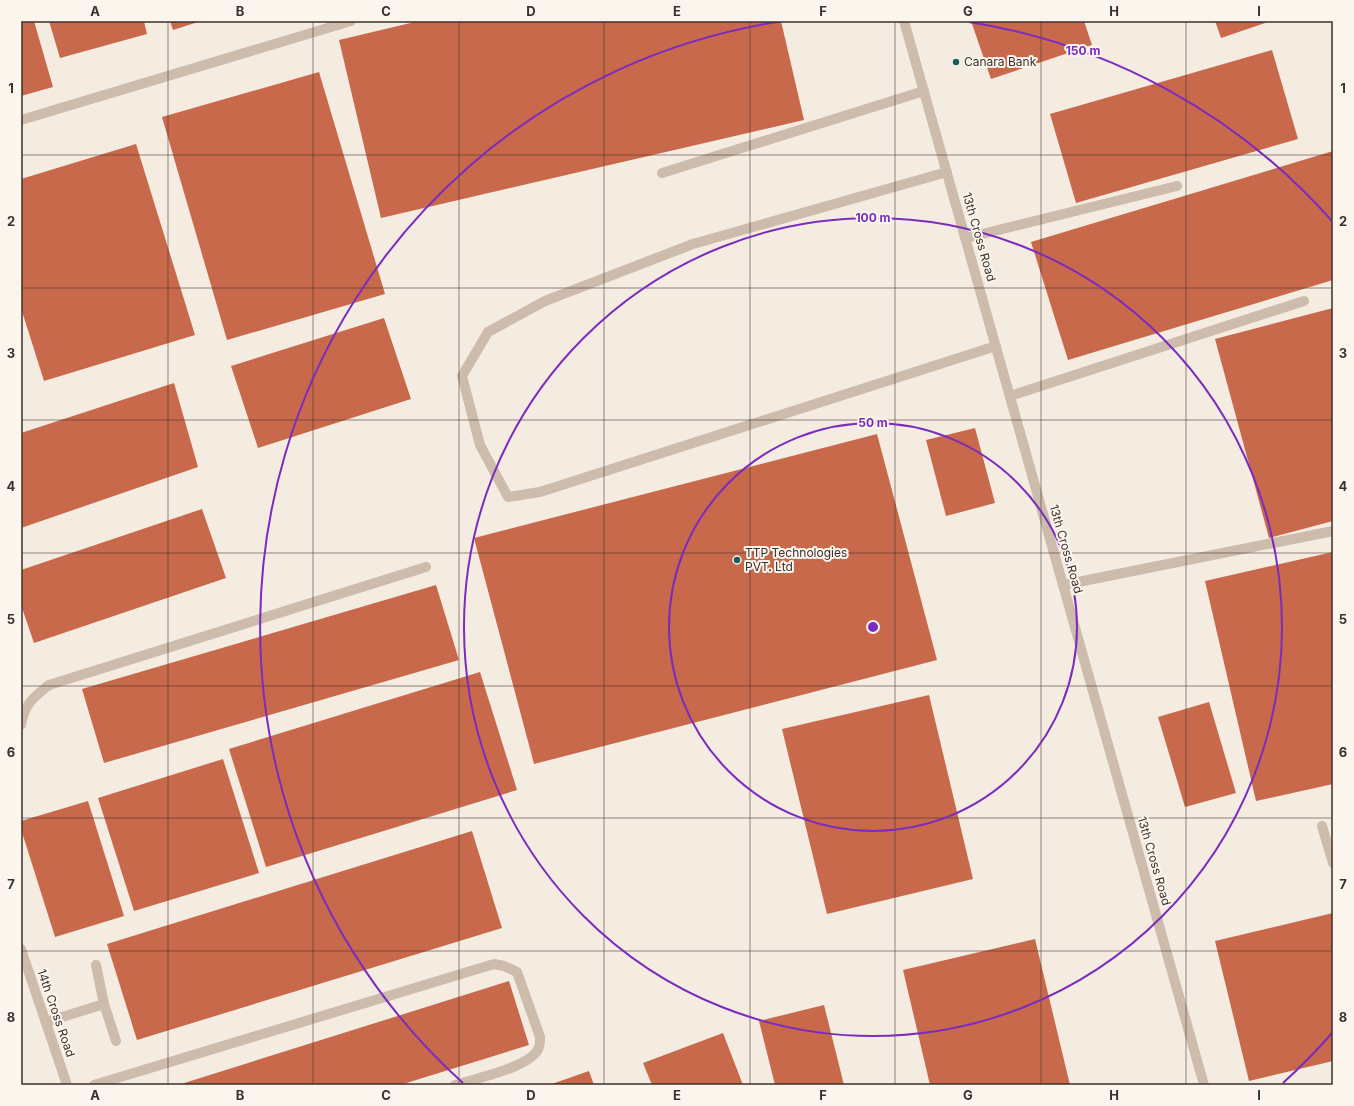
<svg xmlns="http://www.w3.org/2000/svg" width="1354" height="1106" font-family="Inter,sans-serif">
  <rect width="100%" height="100%" fill="#f4ebe1"/>
  <g fill="#c8694b">
    <path d="M21 21H34L53 87 21 96Z"/>
    <path d="M49 21H144L147 34 60 58Z"/>
    <path d="M170 21H201L173 30Z"/>
    <path d="M419 21H781L804 120 381 218 339 40Z"/>
    <path d="M971 21H1084L1092 45 991 79Z"/>
    <path d="M1215 21H1271L1221 38Z"/>
    <path d="M1272 50 1298 139 1076 203 1050 114Z"/>
    <path d="M319 72 385 294 227 340 162 117Z"/>
    <path d="M136 144 195 335 44 381 21 308V179Z"/>
    <path d="M1333 151V280L1068 360 1031 242Z"/>
    <path d="M1333 308V521L1269 538 1215 339Z"/>
    <path d="M384 318 411 399 258 448 231 366Z"/>
    <path d="M174 383 198 467 21 528V433Z"/>
    <path d="M975 428 995 503 946 516 926 440Z"/>
    <path d="M877 434 937 660 534 764 474 538Z"/>
    <path d="M202 509 226 578 34 643 21 605V570Z"/>
    <path d="M1333 552V784L1256 801 1205 581Z"/>
    <path d="M436 585 459 660 104 763 82 689Z"/>
    <path d="M480 672 517 790 266 867 229 749Z"/>
    <path d="M929 695 973 879 827 914 782 729Z"/>
    <path d="M1209 702 1236 793 1185 807 1158 717Z"/>
    <path d="M223 759 259 873 134 911 98 798Z"/>
    <path d="M88 801 124 916 55 937 21 829V821Z"/>
    <path d="M472 831 502 928 137 1040 107 944Z"/>
    <path d="M1333 913V1061L1249 1081 1215 941Z"/>
    <path d="M1035 939 1070 1085H930L903 970Z"/>
    <path d="M509 981 529 1045 400 1085H178Z"/>
    <path d="M824 1005 844 1085H775L759 1021Z"/>
    <path d="M723 1033 743 1085H652L643 1063Z"/>
    <path d="M589 1071 594 1085H549Z"/>
  </g>
  <g fill="none" stroke-linecap="round" stroke-linejoin="round">
    <g stroke="#cdbbac" stroke-width="10">
      <path d="M947 172 693 244 545 301 488 332 462 376 480 445 508 497 540 492 996 346"/>
      <path d="M21 725C25 703 33 698 49 685L426 567"/>
      <path d="M1322 826 1333 863"/>
      <path d="M96 965 104 1004 116 1041"/>
      <path d="M46 1022 104 1004"/>
      <path d="M94 1085 494 964 504 966 517 972 540 1037C540 1040 540 1044 539 1047 533 1067 474 1079 455 1085"/>
    </g>
    <g stroke="#cdbbac" stroke-width="10">
      <path d="M21 120 351 21"/>
      <path d="M662 173 924 91"/>
      <path d="M966 238 1177 186"/>
      <path d="M1010 396 1304 301"/>
      <path d="M1063 585 1333 531"/>
    </g>
    <g stroke="#cdbbac" stroke-width="10">
      <path d="M904 21 1204 1085"/>
      <path d="M21 949 67 1085"/>
    </g>
  </g>
  <path fill="none" stroke="#3b302b" stroke-width="1" stroke-opacity="0.55" d="M168 21V1085M313 21V1085M459 21V1085M604 21V1085M750 21V1085M895 21V1085M1041 21V1085M1186 21V1085M21 155H1333M21 288H1333M21 420H1333M21 553H1333M21 686H1333M21 818H1333M21 951H1333"/>
  <g fill="none" stroke="#7b2cbf" stroke-width="2">
    <circle cx="873" cy="627" r="204"/>
    <circle cx="873" cy="627" r="409"/>
    <path d="M1332 1033A613 613 0 0 1 1283 1083M463 1083A613 613 0 0 1 777 22M969 22A613 613 0 0 1 1332 221"/>
  </g>
  <g fill="#1f5a5e" stroke="#fbf5ee" stroke-width="1.5">
    <circle cx="956" cy="62" r="4"/>
    <circle cx="737" cy="560" r="4"/>
  </g>
  <g text-anchor="middle" stroke-width="4" stroke-linejoin="round" paint-order="stroke">
    <g font-size="12" fill="#3b302b" stroke="#fbf5ee" text-anchor="start">
      <text x="964" y="66">Canara Bank</text>
      <text x="745" y="557">TTP Technologies<tspan x="745" dy="14">PVT. Ltd</tspan></text>
    </g>
    <g font-size="12" fill="#3b302b" stroke="#fbf5ee">
      <text transform="translate(979 237) rotate(74)" y="4">13th Cross Road</text>
      <text transform="translate(1066 549) rotate(74)" y="4">13th Cross Road</text>
      <text transform="translate(1154 861) rotate(74)" y="4">13th Cross Road</text>
      <text transform="translate(56 1013) rotate(71)" y="4">14th Cross Road</text>
    </g>
  </g>
  <circle cx="873" cy="627" r="6" fill="#7b2cbf" stroke="#fbf5ee" stroke-width="2"/>
  <g font-size="12" text-anchor="middle" font-weight="bold" fill="#7b2cbf" stroke="#fbf5ee" stroke-width="4" stroke-linejoin="round" paint-order="stroke">
    <text x="1083" y="55">150 m</text>
    <text x="873" y="222">100 m</text>
    <text x="873" y="427">50 m</text>
  </g>
  <rect width="1354" height="1106" fill="none" stroke="#fbf5ee" stroke-width="44"/>
  <rect x="22" y="22" width="1310" height="1062" fill="none" stroke="#3b302b" stroke-width="1.5"/>
  <g font-size="13" text-anchor="middle" font-weight="bold" fill="#3b302b">
    <text x="95" y="16">A</text>
    <text x="240" y="16">B</text>
    <text x="386" y="16">C</text>
    <text x="531" y="16">D</text>
    <text x="677" y="16">E</text>
    <text x="823" y="16">F</text>
    <text x="968" y="16">G</text>
    <text x="1114" y="16">H</text>
    <text x="1259" y="16">I</text>
    <text x="11" y="93">1</text>
    <text x="1343" y="93">1</text>
    <text x="11" y="226">2</text>
    <text x="1343" y="226">2</text>
    <text x="11" y="358">3</text>
    <text x="1343" y="358">3</text>
    <text x="11" y="491">4</text>
    <text x="1343" y="491">4</text>
    <text x="11" y="624">5</text>
    <text x="1343" y="624">5</text>
    <text x="11" y="757">6</text>
    <text x="1343" y="757">6</text>
    <text x="11" y="889">7</text>
    <text x="1343" y="889">7</text>
    <text x="11" y="1022">8</text>
    <text x="1343" y="1022">8</text>
    <text x="95" y="1100">A</text>
    <text x="240" y="1100">B</text>
    <text x="386" y="1100">C</text>
    <text x="531" y="1100">D</text>
    <text x="677" y="1100">E</text>
    <text x="823" y="1100">F</text>
    <text x="968" y="1100">G</text>
    <text x="1114" y="1100">H</text>
    <text x="1259" y="1100">I</text>
  </g>
</svg>
